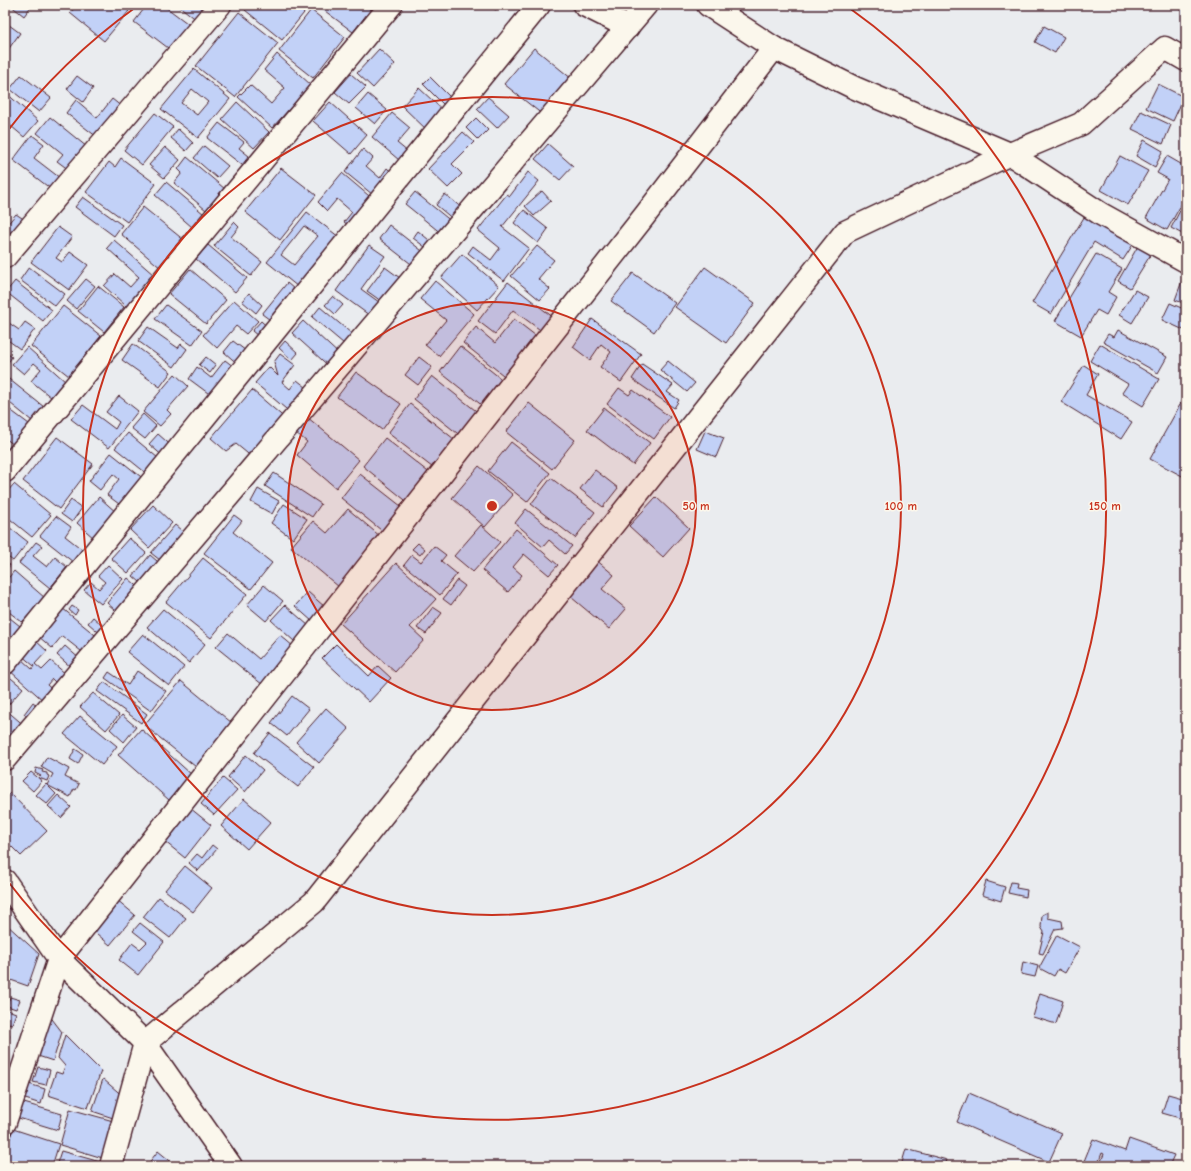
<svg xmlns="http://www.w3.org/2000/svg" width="1191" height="1171" font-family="'Comic Neue',sans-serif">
  <rect width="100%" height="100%" fill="#eaecef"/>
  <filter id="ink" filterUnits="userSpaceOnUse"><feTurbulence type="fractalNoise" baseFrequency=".025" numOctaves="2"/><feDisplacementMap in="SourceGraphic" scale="8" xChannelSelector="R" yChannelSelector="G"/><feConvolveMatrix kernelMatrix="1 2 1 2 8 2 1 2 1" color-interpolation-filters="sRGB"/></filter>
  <g filter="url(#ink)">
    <g fill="#c2d1f7" stroke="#4a1f2b" fill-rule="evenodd">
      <path d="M10 5H32L24 16Z"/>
      <path d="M77 5H121L129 11 104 41 70 13Z"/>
      <path d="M147 5H163L191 26 172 51 134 22Z"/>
      <path d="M178 5H211L198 21Z"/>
      <path d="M249 5H304L308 8 282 40 245 10Z"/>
      <path d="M317 5H374L353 32Z"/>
      <path d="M488 5H499L496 10Z"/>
      <path d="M311 10 345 37 313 78 279 51Z"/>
      <path d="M239 12 278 43 235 97 196 66Z"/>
      <path d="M5 22 20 33 5 54Z"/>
      <path d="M1044 26 1064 37 1055 53 1035 42Z"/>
      <path d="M534 48 572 79 543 115 504 84Z"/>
      <path d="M379 49 395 64 373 88 357 73Z"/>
      <path d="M277 54 311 85 272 128 238 97 250 85 271 104 285 88 264 70Z"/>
      <path d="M194 69 230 99 198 138 161 109ZM192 89 208 102 197 115 181 103Z"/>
      <path d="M351 74 366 87 349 104 335 92Z"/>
      <path d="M21 75 51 98 39 112 10 89Z"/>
      <path d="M77 76 93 88 83 102 67 89Z"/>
      <path d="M430 77 453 100 446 107 423 84Z"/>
      <path d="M1158 84 1184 97 1173 121 1146 108Z"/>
      <path d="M419 88 448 115 430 133 402 106Z"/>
      <path d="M5 92 38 121 24 137 5 121Z"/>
      <path d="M368 94 387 110 375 124 356 108Z"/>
      <path d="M488 97 509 115 497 128 477 109Z"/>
      <path d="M112 99 122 107 97 137 66 113 76 100 97 118Z"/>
      <path d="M237 102 269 132 254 148 222 119Z"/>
      <path d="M330 102 367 135 351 154 313 121Z"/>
      <path d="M1141 111 1171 125 1163 144 1132 129Z"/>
      <path d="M155 113 173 127 142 165 124 150Z"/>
      <path d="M392 113 410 128 397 143 414 157 406 166 372 137Z"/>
      <path d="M50 117 87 147 69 170 57 161 63 154 37 133Z"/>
      <path d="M476 118 488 130 478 140 466 128Z"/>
      <path d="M219 123 244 142 239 148 249 156 242 165 207 138Z"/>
      <path d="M178 129 193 143 186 151 171 138Z"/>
      <path d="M463 132 474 142 452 164 462 174 448 188 428 169Z"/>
      <path d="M32 135 44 144 34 158 60 178 51 189 13 160Z"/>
      <path d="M1144 140 1163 151 1155 167 1136 156Z"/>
      <path d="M548 144 573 166 560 180 535 159Z"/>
      <path d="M204 146 228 166 217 178 194 158Z"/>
      <path d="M165 147 180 160 164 178 149 165Z"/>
      <path d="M363 149 373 158 366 166 380 178 387 168 396 176 378 199 345 172Z"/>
      <path d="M1120 156 1148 171 1128 205 1101 190Z"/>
      <path d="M1167 156 1186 167V196L1167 230 1146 218 1168 179 1157 173Z"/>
      <path d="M187 157 225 189 206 210 174 183 182 173 178 169Z"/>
      <path d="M121 158 156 184 127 222 86 192 109 162 115 167Z"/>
      <path d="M281 168 316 195 280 240 245 212Z"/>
      <path d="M528 172 539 181 502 227 529 248 504 281 468 253 473 246 491 260 500 248 478 230 507 194 510 196Z"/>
      <path d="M342 173 375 201 352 228 344 222 352 212 337 199 327 211 318 202Z"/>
      <path d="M166 182 204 214 192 227 155 195Z"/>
      <path d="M542 191 551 201 534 216 525 206Z"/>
      <path d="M415 192 452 222 442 234 405 204Z"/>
      <path d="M445 194 463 209 454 220 436 205Z"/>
      <path d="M83 197 122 225 114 236 75 207Z"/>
      <path d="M1186 199V236L1171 228Z"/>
      <path d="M143 207 185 241 162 269 121 234Z"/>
      <path d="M524 210 548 229 538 243 514 223Z"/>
      <path d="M307 212 344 241 303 291 267 262ZM304 226 318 236 294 265 281 255Z"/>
      <path d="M16 214 25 220 5 245V225L6 226Z"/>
      <path d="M1086 214 1134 243 1123 260 1094 242 1051 314 1032 303Z"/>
      <path d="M234 222 239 227 231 237 262 262 251 276 214 246Z"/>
      <path d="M389 225 426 254 415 267 379 239Z"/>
      <path d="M58 227 72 237 56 258 62 262 70 252 88 265 69 290 31 262Z"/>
      <path d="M418 231 434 244 429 250 413 238Z"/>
      <path d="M114 240 154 275 126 306 104 286 115 274 130 287 139 277 107 248Z"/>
      <path d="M208 245 247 278 235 292 196 259Z"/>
      <path d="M369 245 385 256 361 289 383 305 373 318 336 291Z"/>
      <path d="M537 246 554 260 538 279 550 289 540 300 511 276Z"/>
      <path d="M1138 246 1151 254 1130 288 1118 281Z"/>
      <path d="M462 254 499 286 477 310 441 278Z"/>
      <path d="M1096 254 1122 269 1108 292 1116 297 1106 315 1097 310 1081 336 1055 321Z"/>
      <path d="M29 267 65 294 55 306 20 280Z"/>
      <path d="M385 267 400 278 381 301 367 291Z"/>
      <path d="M705 267 755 303 726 343 675 307Z"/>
      <path d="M190 269 226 300 206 324 169 294Z"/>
      <path d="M1186 270V304L1175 300Z"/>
      <path d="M633 273 675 303 654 332 611 301Z"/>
      <path d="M86 279 95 286 76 309 67 301Z"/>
      <path d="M15 281 52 310 43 321 6 292Z"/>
      <path d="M435 281 474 314 439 356 425 345 446 320 420 299Z"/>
      <path d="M508 282 554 318 543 332 513 310 495 334 478 321Z"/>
      <path d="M287 283 301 295 277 325 262 314Z"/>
      <path d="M98 286 124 307 104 332 78 311Z"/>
      <path d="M1135 290 1148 297 1132 323 1119 315Z"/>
      <path d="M249 293 262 305 256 313 242 301Z"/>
      <path d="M333 296 343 305 335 314 325 305Z"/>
      <path d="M234 300 258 321 246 334 236 326 217 348 203 335Z"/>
      <path d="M1170 303 1186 310V331L1162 320Z"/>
      <path d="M166 305 202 331 192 345 155 319Z"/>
      <path d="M63 306 101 336 69 376 31 346Z"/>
      <path d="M320 307 358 339 350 349 312 317Z"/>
      <path d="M514 319 540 339 508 379 463 343 476 327 495 343Z"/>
      <path d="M592 319 641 354 621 382 600 367 611 352 601 344 590 360 573 347Z"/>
      <path d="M261 321 272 331 264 341 252 331Z"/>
      <path d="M303 321 343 358 332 369 292 333Z"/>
      <path d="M25 322 35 329 20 349 5 338V329L9 323 19 330Z"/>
      <path d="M148 327 178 348 181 344 187 349 174 367 138 341Z"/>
      <path d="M1118 330 1167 357 1158 373 1103 342 1108 334 1114 337Z"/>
      <path d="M233 341 250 354 240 366 224 352Z"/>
      <path d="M285 341 298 353 292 360 279 348Z"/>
      <path d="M133 344 171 372 160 387 122 360Z"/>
      <path d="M1100 344 1159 379 1143 406 1122 393 1128 384 1090 361Z"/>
      <path d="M460 346 505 382 484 407 440 372Z"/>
      <path d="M27 347 66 382 52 398 31 381 41 369 34 363 24 374 12 364Z"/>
      <path d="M5 352 12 357 6 365 5 364Z"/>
      <path d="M280 354 295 365 282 382 290 389 297 380 311 391 292 414 255 383 269 367 278 376 274 362Z"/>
      <path d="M206 357 216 365 210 373 199 365Z"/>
      <path d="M419 357 432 367 418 385 405 375Z"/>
      <path d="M225 360 238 370 216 399 189 379 197 367 211 378Z"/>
      <path d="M668 361 695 383 687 392 660 370Z"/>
      <path d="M642 364 673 385 667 392 679 400 674 408 632 379Z"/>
      <path d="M1084 365 1098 374 1086 395 1132 422 1121 439 1061 402Z"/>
      <path d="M356 372 401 404 382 430 337 397Z"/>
      <path d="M175 374 188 386 167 410 171 414 160 426 143 412Z"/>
      <path d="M5 376 44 407 32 421 5 399Z"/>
      <path d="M432 376 480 414 462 437 414 399Z"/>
      <path d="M619 388 629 395 633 390 670 417 654 439 607 404Z"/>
      <path d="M252 390 287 420 253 458 236 444 226 451 211 438Z"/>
      <path d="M1186 394V478L1150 459Z"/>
      <path d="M119 396 138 411 109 448 71 419 83 405 115 429 119 422 106 412Z"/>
      <path d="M529 403 575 440 552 469 506 432Z"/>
      <path d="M410 404 459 443 437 471 388 433Z"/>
      <path d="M5 406 29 424 14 445 5 438Z"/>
      <path d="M604 408 650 443 633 465 587 430Z"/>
      <path d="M143 414 156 426 145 439 131 428Z"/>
      <path d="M307 417 359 460 336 488 297 455 307 442 295 432Z"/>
      <path d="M705 431 724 438 716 457 697 449Z"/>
      <path d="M128 433 158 458 146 473 115 448Z"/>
      <path d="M158 434 174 448 165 458 149 444Z"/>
      <path d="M57 437 93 464 59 509 23 481Z"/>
      <path d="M385 438 432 475 410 504 363 466Z"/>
      <path d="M511 442 550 473 527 502 488 471Z"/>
      <path d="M111 453 145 480 123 507 107 495 119 479 113 474 100 490 89 481Z"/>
      <path d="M479 466 513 495 485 527 452 498Z"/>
      <path d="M595 470 618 488 603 507 580 489Z"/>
      <path d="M274 473 321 504 312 517 265 486Z"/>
      <path d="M360 474 406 510 386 534 341 498Z"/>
      <path d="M551 478 595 512 575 538 531 504Z"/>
      <path d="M14 484 51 515 32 537 5 515V494Z"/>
      <path d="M258 489 279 501 272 514 251 502Z"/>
      <path d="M99 497 117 513 95 539 77 523Z"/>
      <path d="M656 497 689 528 663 557 629 526Z"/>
      <path d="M71 500 82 508 72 522 61 514Z"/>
      <path d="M284 504 307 519 293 539 271 523Z"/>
      <path d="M153 505 172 523 149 548 130 530Z"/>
      <path d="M348 509 381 537 339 587 291 547 313 521 327 533Z"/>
      <path d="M526 509 572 546 565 554 549 540 543 547 515 523Z"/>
      <path d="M234 515 242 521 233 532 272 563 251 589 204 553Z"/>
      <path d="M56 516 71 527 65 536 83 550 73 562 40 536Z"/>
      <path d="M5 524 28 542 13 561 5 555Z"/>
      <path d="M175 525 188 536 165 564 151 553Z"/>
      <path d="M481 525 500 542 473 572 454 556Z"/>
      <path d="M516 529 558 565 549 575 524 554 513 567 522 575 508 592 482 570Z"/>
      <path d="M129 538 146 553 128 573 111 558Z"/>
      <path d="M36 542 42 546 33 556 47 567 55 557 67 567 50 588 19 563Z"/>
      <path d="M418 543 425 549 420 555 412 549Z"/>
      <path d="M434 546 446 555 441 561 457 574 440 595 404 565 412 555 421 562Z"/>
      <path d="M150 555 164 567 147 588 133 576Z"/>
      <path d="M203 558 247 594 211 638 166 602Z"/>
      <path d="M595 559 614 575 602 589 626 609 609 629 565 592Z"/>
      <path d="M5 562 10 565 5 572Z"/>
      <path d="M396 563 436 599 410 627 424 640 395 672 341 624Z"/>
      <path d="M108 565 123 579 101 604 84 590 91 582 99 589 105 582 98 576Z"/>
      <path d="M14 571 45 598 22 622 5 609V582Z"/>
      <path d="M128 578 143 591 122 616 107 603Z"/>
      <path d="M457 580 465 586 451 605 443 599Z"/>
      <path d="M264 585 283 601 266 621 247 605Z"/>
      <path d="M308 592 326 608 313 622 295 606Z"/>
      <path d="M285 605 309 626 295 642 271 620Z"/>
      <path d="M72 606 78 610 75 615 69 610Z"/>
      <path d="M433 607 442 613 426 634 417 628Z"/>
      <path d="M62 608 100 639 86 655 62 636 52 648 38 636Z"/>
      <path d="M163 609 205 644 189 663 147 627Z"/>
      <path d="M5 614 20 626 5 645Z"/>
      <path d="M93 617 108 630 103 636 88 623Z"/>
      <path d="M228 633 259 659 280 635 294 647 263 685 216 647Z"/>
      <path d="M143 634 184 667 169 686 127 652Z"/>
      <path d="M35 640 47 651 35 664 42 670 51 661 68 676 59 686 52 679 47 685 55 692 45 702 9 670 20 658 32 669 34 666 21 655Z"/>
      <path d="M336 644 369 676 378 666 391 678 369 702 322 658Z"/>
      <path d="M65 646 81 660 73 669 57 655Z"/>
      <path d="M137 671 166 691 151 711 105 678 109 672 128 685Z"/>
      <path d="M6 674 23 688 9 704 5 700V675Z"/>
      <path d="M181 681 232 723 196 767 144 725Z"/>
      <path d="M104 682 147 714 141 723 97 691Z"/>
      <path d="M93 693 119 715 106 730 80 707Z"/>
      <path d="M292 696 309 709 287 736 271 723Z"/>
      <path d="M33 702 42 709 32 720 24 714Z"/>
      <path d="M326 708 349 729 319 763 296 742Z"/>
      <path d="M5 709 26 727 13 742 5 736Z"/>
      <path d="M122 715 136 727 124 742 110 729Z"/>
      <path d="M80 716 117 746 102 765 64 734Z"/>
      <path d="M141 729 192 775 169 800 118 755Z"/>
      <path d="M270 733 314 767 298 787 254 753Z"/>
      <path d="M75 749 83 754 78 764 70 759Z"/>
      <path d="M246 755 263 770 245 792 228 777Z"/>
      <path d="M47 757 69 769 65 777 79 784 76 790 74 789 70 797 47 785 53 774 41 767Z"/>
      <path d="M36 768 43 770 42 772 47 773V775L49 776 47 781 39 778 41 776 35 773Z"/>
      <path d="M31 772 42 781 33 791 22 781Z"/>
      <path d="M223 778 237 790 214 815 201 804Z"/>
      <path d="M46 784 56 794 47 804 36 795Z"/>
      <path d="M10 793 47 831 21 856 5 840V798Z"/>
      <path d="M58 795 71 807 61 818 48 806Z"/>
      <path d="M244 799 271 822 247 849 221 826Z"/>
      <path d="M190 808 211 825 185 858 164 841Z"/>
      <path d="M212 845 217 849 198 871 189 863 197 854 202 858Z"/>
      <path d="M185 866 212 888 193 912 165 890Z"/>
      <path d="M986 881 1005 887 1001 901 982 895Z"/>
      <path d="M1011 882 1017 883 1016 888 1027 890 1026 897 1008 893Z"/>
      <path d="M159 897 186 918 170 938 143 917Z"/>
      <path d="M116 899 135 915 110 945 90 928Z"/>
      <path d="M1048 912V918L1062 921 1063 928 1055 929 1043 954 1039 953 1044 932 1041 927 1042 915Z"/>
      <path d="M5 923 39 954 28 986 5 978Z"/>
      <path d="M140 923 164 942 138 975 119 960 132 943 140 949 147 942 133 931Z"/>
      <path d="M1057 935 1080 947 1065 973 1058 969 1054 976 1039 968Z"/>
      <path d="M1023 962 1038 966 1035 977 1021 974Z"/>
      <path d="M5 982 11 984 5 1001Z"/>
      <path d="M1040 993 1063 1001 1056 1024 1033 1017Z"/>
      <path d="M10 997 20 1000 16 1009 7 1006Z"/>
      <path d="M5 1009 16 1013 12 1024 5 1022Z"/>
      <path d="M46 1011 62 1032 53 1061 38 1056 29 1084 45 1089 41 1104 19 1097Z"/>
      <path d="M5 1034 10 1035 6 1046 5 1045Z"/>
      <path d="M65 1035 101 1071 88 1108 48 1095 56 1072 62 1074 65 1066 58 1058Z"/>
      <path d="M38 1067 50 1070 46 1085 33 1082Z"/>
      <path d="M103 1079 124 1097 116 1119 92 1111Z"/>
      <path d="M969 1093 1062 1133 1049 1162 957 1122Z"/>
      <path d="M1168 1094 1186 1099V1109L1183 1119 1162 1113Z"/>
      <path d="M17 1101 62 1114 58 1130 12 1116Z"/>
      <path d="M70 1109 117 1122 106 1159 60 1145Z"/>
      <path d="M13 1129 59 1144 52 1166H17L5 1162V1153Z"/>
      <path d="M1093 1139 1125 1151 1129 1139 1174 1155 1169 1166H1099L1104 1154 1102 1153 1097 1166H1082Z"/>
      <path d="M906 1149 947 1160 945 1166H901Z"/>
      <path d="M61 1151 104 1163 103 1166H56Z"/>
      <path d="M158 1151 174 1164 172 1166H150L148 1164Z"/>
    </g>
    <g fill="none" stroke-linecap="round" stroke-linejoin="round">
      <defs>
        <g id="minor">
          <path d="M584 5 628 27"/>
          <path d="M708 5 774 48 855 88 1010 154 1101 214 1186 261"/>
          <path d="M5 257 220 5"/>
          <path d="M5 471 391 5"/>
          <path d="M5 663 539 5"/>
          <path d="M5 759 646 5"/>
          <path d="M5 881 59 959 145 1043 231 1166"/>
          <path d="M5 1122 59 959 646 214 774 48"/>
          <path d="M111 1166 145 1043 314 902 845 232 1010 154 1081 124 1165 48 1186 60"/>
        </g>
      </defs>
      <use href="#minor" stroke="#4a1f2b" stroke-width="25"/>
      <use href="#minor" stroke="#fbf7ec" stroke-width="22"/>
    </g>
  </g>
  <circle cx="492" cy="506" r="204" fill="#c8321e" fill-opacity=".12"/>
  <g fill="none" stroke="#c8321e" stroke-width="2">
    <circle cx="492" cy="506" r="204"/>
    <circle cx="492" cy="506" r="409"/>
    <path d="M6 133A613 613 0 0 1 136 7M848 7A613 613 0 1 1 6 879"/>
  </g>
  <circle cx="492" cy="506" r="6" fill="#c8321e" stroke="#fbf7ec" stroke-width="2"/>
  <g font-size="12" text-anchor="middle" font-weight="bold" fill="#c8321e" stroke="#fbf7ec" stroke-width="3" stroke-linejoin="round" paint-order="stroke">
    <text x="696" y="510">50 m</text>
    <text x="901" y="510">100 m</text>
    <text x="1105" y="510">150 m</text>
  </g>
  <rect width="1191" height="1171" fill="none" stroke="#fbf7ec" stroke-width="20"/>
  <rect x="10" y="10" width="1171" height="1151" fill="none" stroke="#4a1f2b" stroke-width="1.5" filter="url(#ink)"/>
</svg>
